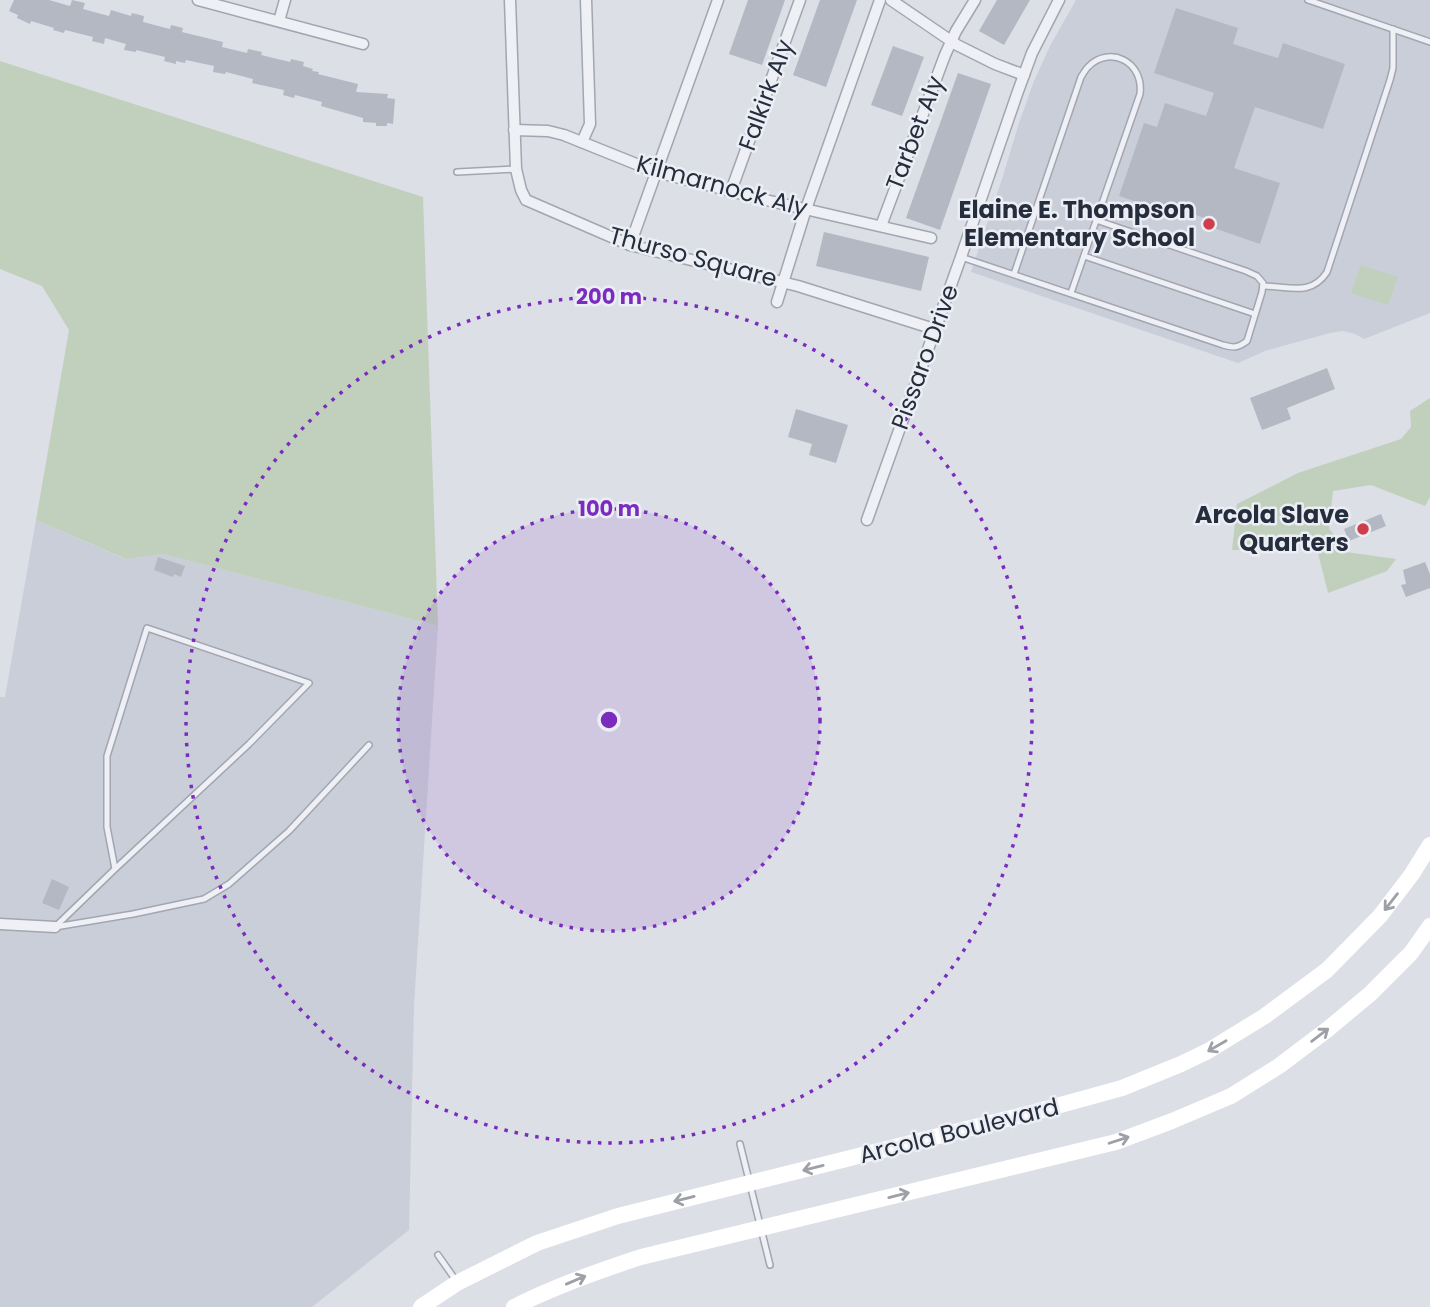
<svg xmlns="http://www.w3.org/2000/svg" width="1430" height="1307" font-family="Poppins,sans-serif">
  <rect width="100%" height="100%" fill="#dcdfe6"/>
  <g fill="#caced8">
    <path d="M1076 0H1430V313L1364 339 1355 334 1343 331 1330 333 1265 351 1238 363 971 272 1003 176 1019 123 1034 81 1050 46Z"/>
    <path d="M36 520 125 559 163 554 438 626 414 1006 409 1230 312 1307H0V697H5Z"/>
  </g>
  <g fill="#c1d0bd">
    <path d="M0 61 423 197 438 626 163 554 126 559 36 520 69 330 42 286 0 269Z"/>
    <path d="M1361 265 1398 277 1388 305 1351 293Z"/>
    <path d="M1430 398V497L1425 506 1371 485 1333 491 1329 528 1346 552 1396 559 1387 571 1328 593 1316 545 1306 535 1267 549 1232 550 1237 504 1298 473 1401 439 1411 427 1410 411Z"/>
  </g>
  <g fill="#b3b8c3">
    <path d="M14 0H49L70 6 72 0 85 3 83 9 109 16 111 10 131 16 132 13 144 16 143 22 170 29 171 25 183 28 182 32 223 42 222 47 247 53 248 49 262 52 261 55 290 62 291 59 304 62 303 66 313 69 312 71 319 72 318 74 358 84 356 92 388 94 387 98 395 99 393 124 387 123V126H376V123L363 122V118L321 106 322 102 295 95 294 98 283 95 284 90 252 83 253 79 226 72 225 74 213 72 214 66 186 60 185 63 176 61V64L164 61 165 57 136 50V52L124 50 126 44 105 38 104 44 92 41 93 37 65 30 64 33 53 30 54 28 31 21 30 24 17 18 18 15 9 11Z"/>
    <path d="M748 0H785L762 65 729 54Z"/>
    <path d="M820 0H857L826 87 793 75Z"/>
    <path d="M997 0H1030L1004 45 979 31Z"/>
    <path d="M1176 8 1238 28 1233 44 1278 58 1283 43 1345 64 1323 129 1255 107 1234 168 1280 183 1260 244 1211 227 1213 221 1187 212 1185 218 1119 196 1144 123 1157 127 1165 103 1206 116 1214 93 1154 73Z"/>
    <path d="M893 46 924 57 902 116 871 105Z"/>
    <path d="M958 73 991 84 940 230 906 218Z"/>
    <path d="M824 232 929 257 921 291 816 266Z"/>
    <path d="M1327 368 1335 389 1287 408 1291 419 1262 430 1250 398Z"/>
    <path d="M796 409 848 425 836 463 809 455 812 444 788 437Z"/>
    <path d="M1381 514 1386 526 1349 541 1344 529Z"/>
    <path d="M158 557 185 566 181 577 174 574 173 577 154 570Z"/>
    <path d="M1425 562 1430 574V588L1406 597 1401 585 1406 584 1403 570Z"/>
    <path d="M52 879 69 887 59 910 42 903Z"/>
  </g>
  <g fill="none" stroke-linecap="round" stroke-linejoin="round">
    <defs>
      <g id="service">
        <path d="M1308 0 1430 42"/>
        <path d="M457 172 516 169"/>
        <path d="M1084 256 1255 314"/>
        <path d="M961 257 1223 345C1233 348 1238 348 1247 341L1262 292 1263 283 1257 276 1246 271 1096 220"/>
        <path d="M1014 274 1081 77C1083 74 1085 70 1088 67 1109 45 1144 61 1140 94L1071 293"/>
        <path d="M1263 286C1288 286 1311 297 1327 272L1390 80 1393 68V29"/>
        <path d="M55 927 115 869 249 744 309 683 147 628 107 756V827L115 869"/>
        <path d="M55 927 133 914 204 899 229 884 289 831 369 745"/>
        <path d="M740 1144 770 1265"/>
        <path d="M438 1255 457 1282"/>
      </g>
      <g id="minor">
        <path d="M198 0 363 44"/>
        <path d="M510 0 516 169 521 190 526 200 630 245 798 286 934 329"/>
        <path d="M891 0 957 45 995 64 1024 75"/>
        <path d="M279 21 285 0"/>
        <path d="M514 130 548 131 564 135 656 172 770 201 931 238"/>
        <path d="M582 142 590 124 586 0"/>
        <path d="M731 191 800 0"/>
        <path d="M881 226 945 55 956 31 975 0"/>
        <path d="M630 245 718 0"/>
        <path d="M777 302 806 209 880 0"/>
        <path d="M867 520 961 257 1017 94 1032 53 1059 0"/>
        <path d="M0 924 55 927"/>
      </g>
    </defs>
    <use href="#service" stroke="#a2a6b0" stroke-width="8"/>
    <use href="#minor" stroke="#a2a6b0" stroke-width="13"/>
    <use href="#service" stroke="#eff0f5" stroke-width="5"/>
    <use href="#minor" stroke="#eff0f5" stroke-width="10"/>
    <g stroke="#fff" stroke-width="16">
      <path d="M421 1307 457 1283 537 1243 618 1216 718 1191 1035 1112 1122 1088 1181 1064 1208 1051 1265 1016 1327 970 1380 916 1412 874 1430 845"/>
      <path d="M514 1307C555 1286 598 1271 641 1257L1116 1142 1172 1121 1231 1096 1279 1066 1328 1029 1370 994 1411 953 1430 926"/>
    </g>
  </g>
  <defs><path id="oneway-shaft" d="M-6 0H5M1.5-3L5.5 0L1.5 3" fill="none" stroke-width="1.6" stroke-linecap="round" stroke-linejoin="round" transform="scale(1.75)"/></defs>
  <g stroke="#9da0a7">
    <use href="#oneway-shaft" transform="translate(1391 902) rotate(128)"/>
    <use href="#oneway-shaft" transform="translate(1320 1035) rotate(-37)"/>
    <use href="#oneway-shaft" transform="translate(1217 1046) rotate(150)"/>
    <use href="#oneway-shaft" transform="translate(1119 1140) rotate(-18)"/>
    <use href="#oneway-shaft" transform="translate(813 1168) rotate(166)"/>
    <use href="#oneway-shaft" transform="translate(899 1195) rotate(-14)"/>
    <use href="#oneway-shaft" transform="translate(684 1199) rotate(166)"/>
    <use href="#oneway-shaft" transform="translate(576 1280) rotate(-23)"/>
  </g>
  <circle cx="609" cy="720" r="211" fill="#7b2cbf" fill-opacity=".12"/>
  <g fill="none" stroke="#7b2cbf" stroke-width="3.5" stroke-dasharray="3.5 7">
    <circle cx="609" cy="720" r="211"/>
    <circle cx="609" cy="720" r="423"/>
  </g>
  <g fill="#ce3f4b" stroke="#ebeef4" stroke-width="2.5">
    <circle cx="1209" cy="224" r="7"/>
    <circle cx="1363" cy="529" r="7"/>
  </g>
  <g text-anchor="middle" stroke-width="5" stroke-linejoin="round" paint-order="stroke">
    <g font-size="24" fill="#262d3c" stroke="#ebeef4">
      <text transform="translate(766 95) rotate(-70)" y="8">Falkirk Aly</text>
      <text transform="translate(915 133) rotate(-69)" y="8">Tarbet Aly</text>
      <text transform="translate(722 186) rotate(15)" y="8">Kilmarnock Aly</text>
      <text transform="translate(693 257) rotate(15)" y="8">Thurso Square</text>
      <text transform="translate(925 357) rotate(-70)" y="8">Pissaro Drive</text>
      <text transform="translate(959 1131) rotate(-14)" y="8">Arcola Boulevard</text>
    </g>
    <g font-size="24" font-weight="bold" fill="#262d3c" stroke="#ebeef4" text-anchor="end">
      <text x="1195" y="218">Elaine E. Thompson<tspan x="1195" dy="28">Elementary School</tspan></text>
      <text x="1349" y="523">Arcola Slave<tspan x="1349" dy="28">Quarters</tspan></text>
    </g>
  </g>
  <circle cx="609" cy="720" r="10" fill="#7b2cbf" stroke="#ebeef4" stroke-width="3.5"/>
  <g font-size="21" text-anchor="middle" font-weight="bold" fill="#7b2cbf" stroke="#ebeef4" stroke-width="5" stroke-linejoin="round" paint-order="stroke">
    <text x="609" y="304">200 m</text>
    <text x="609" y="516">100 m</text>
  </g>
</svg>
